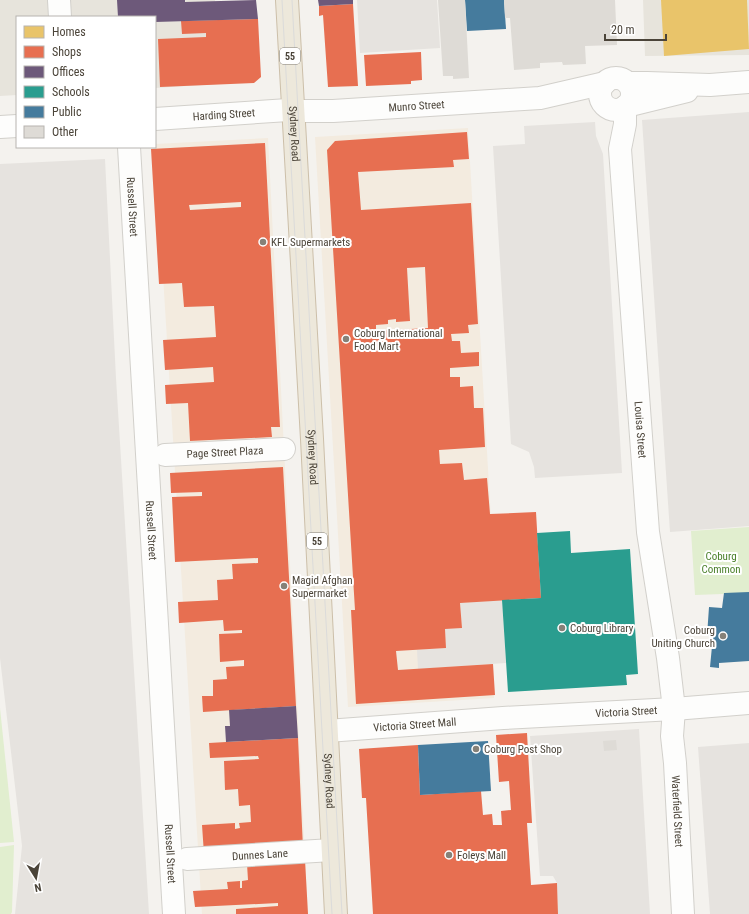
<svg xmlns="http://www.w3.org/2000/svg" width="749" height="914" font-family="'Roboto Condensed',sans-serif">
  <rect width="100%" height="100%" fill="#f4f2ee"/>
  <g fill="#e7e4dc">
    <path d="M0 0H215L219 84 155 88V17H17V95L0 96Z"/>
    <path d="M643 0H749V55L645 56Z"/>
  </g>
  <g fill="#f3ebdf">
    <path d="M468 128 496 605 462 630 447 650 420 668 492 664 494 698 348 707 315 137Z"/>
    <path d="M268 138 308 914H202L155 144Z"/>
  </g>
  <g fill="#e1eecf">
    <path d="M749 527V593L695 595 691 531Z"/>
    <path d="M0 708 14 842 0 843Z"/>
    <path d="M14 845 12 912 11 914H0V847Z"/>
  </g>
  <g fill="#e6e3df">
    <path d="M357 0H437L440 48 360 53Z"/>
    <path d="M749 112V526L670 532 642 120Z"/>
    <path d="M595 122 596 136 603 154 622 473 535 478 534 467 529 452 511 444 493 146 525 144 524 126Z"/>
    <path d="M105 159 116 378 149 914H15L22 846 0 658V164Z"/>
    <path d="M502 600 506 663 418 669 417 650 446 648 445 629 462 628 460 603Z"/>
    <path d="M639 729 650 914H558L557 883 553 876H540L530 736Z"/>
    <path d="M749 743V914H710L698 747Z"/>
  </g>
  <path fill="#e9c46a" d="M661 0H747L749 49 664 56Z"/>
  <g fill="#e76f51" fill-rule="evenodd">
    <path d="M353 4 358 86 328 87 323 15 319 16V6Z"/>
    <path d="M258 19 261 77 254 83 160 87 158 39 206 37V33L182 34 181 21Z"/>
    <path d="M421 52 422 80 411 81V84L366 86 364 55Z"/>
    <path d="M467 132 469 159 453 160 454 167 358 172 361 210 471 203 478 324 468 325 469 333 451 334 452 341H460L461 353 479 352V366L450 368V377H460V387L473 386 474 408H483L485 447 439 450 440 464 462 463 464 480 487 478 490 514 536 512 541 598 460 603 462 628 445 629 446 648 396 651 398 670 493 664 495 695 356 704 351 610H355L327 150 335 141ZM425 267 428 328 376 331V325L388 324V320L396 319V322L410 321 407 268Z"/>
    <path d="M265 143 280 427H271L272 437 190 441 188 403 166 404 165 385 214 382 213 367 165 370 163 340 216 337 214 306 184 307 182 283 159 284 151 149ZM241 202V207L190 210 189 205Z"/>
    <path d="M283 467 296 706 203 712 202 696H213V680L227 679 226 667 244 666V660L220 662 219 634 242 633V630L224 631 223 620 179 623 178 602 218 600 217 580 233 579 232 564 258 563V558L175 562 172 497 202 496V492L171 493 170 473Z"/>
    <path d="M527 733 532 823H527L531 885 557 883 558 914H373L366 798H362L359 749 418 745 420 795 481 791 483 815 492 814 493 825H502L501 811 511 810 509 781 499 782 496 735Z"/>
    <path d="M298 738 303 848 204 854 202 825 235 823V829L240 828 239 823 251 822 250 805 239 806 238 789 225 790 224 761 259 759 258 756 210 758 209 743Z"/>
    <path d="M305 860 308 914H236V909L278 906V903L195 907 193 891 228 889 227 882 240 881V888H242V881L248 880 247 864Z"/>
  </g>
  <g fill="#6d597a">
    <path d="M117 0H185V2L256 0 258 19 155 22V17H118Z"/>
    <path d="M318 0H353V4L319 6Z"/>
    <path d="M296 706 298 738 226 742 225 726H230L229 710Z"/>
  </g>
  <path fill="#2a9d8f" d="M570 531 571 553 630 549 638 674 626 675 627 685 508 692 502 600 541 598 537 533Z"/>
  <g fill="#457b9d">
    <path d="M465 0H504L506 29 467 31Z"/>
    <path d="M749 592V661L719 663V668L710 667 713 636H707L709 607 722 608 724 593Z"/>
    <path d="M488 741 491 791 420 795 418 745Z"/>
  </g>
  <g fill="#dedbd6">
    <path d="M438 0H465L469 78 453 79V76H443Z"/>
    <path d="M504 0H615L617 45 585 46 586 64 563 65 562 62 540 63V68L514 70 510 18H505Z"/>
    <path d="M616 740 617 750 604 751 603 741Z"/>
  </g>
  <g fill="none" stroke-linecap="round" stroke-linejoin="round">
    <defs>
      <g id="minor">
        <path d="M59 0 60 17"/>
        <circle cx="616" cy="94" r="16"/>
        <path d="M628 83H647L710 85 749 82"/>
        <path d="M626 106 687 91"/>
        <path id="s1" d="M625 107V124L620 149 648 532 668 658 674 709 672 736 675 763 683 914"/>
        <path id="s2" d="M155 119 288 110 298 111H333L540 98 605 83"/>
        <path d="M0 127 17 126"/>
        <path id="s3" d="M129 147 174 914"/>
        <path id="s4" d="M165 455 284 449"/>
        <path id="s5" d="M327 731 503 718 674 709 749 703"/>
        <path id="s6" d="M187 859 332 850"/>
      </g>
      <g id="highway">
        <path id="s7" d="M287 0 312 439 336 914"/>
      </g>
    </defs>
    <use href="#minor" stroke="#d2d0cb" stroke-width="24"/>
    <use href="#highway" stroke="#ccbfa9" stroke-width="24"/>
    <use href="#minor" stroke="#fdfdfc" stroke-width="22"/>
    <use href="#highway" stroke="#ede8db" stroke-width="22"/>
    <g stroke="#dbdbda" stroke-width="1">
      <path d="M282 0 332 914"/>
      <path d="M292 0 342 914"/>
    </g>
  </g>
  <g fill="#868178" stroke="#fff" stroke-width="1.5">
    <circle cx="263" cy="242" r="4"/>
    <circle cx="346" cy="339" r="4"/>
    <circle cx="284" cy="586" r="4"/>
    <circle cx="562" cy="628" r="4"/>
    <circle cx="723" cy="636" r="4"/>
    <circle cx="476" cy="749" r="4"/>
    <circle cx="449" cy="855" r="4"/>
  </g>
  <g text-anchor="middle" stroke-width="4" stroke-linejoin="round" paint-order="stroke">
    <g fill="#fff" stroke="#817c74" stroke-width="1">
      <rect x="280" y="48" width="20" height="16" rx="3"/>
      <rect x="307" y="533" width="20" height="16" rx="3"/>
    </g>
    <g font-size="10" font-weight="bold" fill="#4b4439">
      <text x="290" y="60">55</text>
      <text x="317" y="545">55</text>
    </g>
    <g font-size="11" fill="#4b4439" stroke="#fff">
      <text dy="4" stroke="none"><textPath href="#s2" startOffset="262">Munro Street</textPath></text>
      <text dy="4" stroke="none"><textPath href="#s2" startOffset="69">Harding Street</textPath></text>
      <text dy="4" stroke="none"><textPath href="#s7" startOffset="134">Sydney Road</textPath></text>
      <text dy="4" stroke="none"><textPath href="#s3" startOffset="60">Russell Street</textPath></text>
      <text dy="4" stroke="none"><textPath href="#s1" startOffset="324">Louisa Street</textPath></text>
      <text dy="4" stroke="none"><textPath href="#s4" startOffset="60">Page Street Plaza</textPath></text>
      <text dy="4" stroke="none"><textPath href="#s7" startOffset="458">Sydney Road</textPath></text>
      <text dy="4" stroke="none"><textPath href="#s3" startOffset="384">Russell Street</textPath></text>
      <text dy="4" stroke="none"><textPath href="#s5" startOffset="300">Victoria Street</textPath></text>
      <text dy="4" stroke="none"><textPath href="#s5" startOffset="88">Victoria Street Mall</textPath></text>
      <text dy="4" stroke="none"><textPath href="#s7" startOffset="782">Sydney Road</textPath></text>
      <text dy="4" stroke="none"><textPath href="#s1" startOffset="708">Waterfield Street</textPath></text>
      <text dy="4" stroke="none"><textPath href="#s3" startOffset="708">Russell Street</textPath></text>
      <text dy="4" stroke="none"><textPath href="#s6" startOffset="73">Dunnes Lane</textPath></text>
    </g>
    <g font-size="11" fill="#4b4439" stroke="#fff" text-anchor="start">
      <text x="271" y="246">KFL Supermarkets</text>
      <text x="354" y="337">Coburg International<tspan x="354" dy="13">Food Mart</tspan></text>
      <text x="292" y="584">Magid Afghan<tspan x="292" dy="13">Supermarket</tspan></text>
      <text x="570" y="632">Coburg Library</text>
      <text x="715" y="634" text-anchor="end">Coburg<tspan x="715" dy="13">Uniting Church</tspan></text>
      <text x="484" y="753">Coburg Post Shop</text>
      <text x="457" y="859">Foleys Mall</text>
    </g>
    <g font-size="11" fill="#4a7f2a" stroke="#fff">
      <text x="721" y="560">Coburg<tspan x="721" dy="13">Common</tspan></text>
    </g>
  </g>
  <rect x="16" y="16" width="140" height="132" fill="#ffffff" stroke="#b7b4b0"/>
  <rect x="24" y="26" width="20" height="12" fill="#e9c46a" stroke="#b7b4b0"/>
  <text x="52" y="36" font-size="12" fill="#4b4439">Homes</text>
  <rect x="24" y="46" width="20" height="12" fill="#e76f51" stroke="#b7b4b0"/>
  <text x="52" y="56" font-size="12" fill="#4b4439">Shops</text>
  <rect x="24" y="66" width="20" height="12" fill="#6d597a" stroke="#b7b4b0"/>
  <text x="52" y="76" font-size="12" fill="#4b4439">Offices</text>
  <rect x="24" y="86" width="20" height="12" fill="#2a9d8f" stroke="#b7b4b0"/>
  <text x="52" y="96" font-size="12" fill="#4b4439">Schools</text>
  <rect x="24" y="106" width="20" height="12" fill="#457b9d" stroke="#b7b4b0"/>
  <text x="52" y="116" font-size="12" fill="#4b4439">Public</text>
  <rect x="24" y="126" width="20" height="12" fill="#dedbd6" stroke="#b7b4b0"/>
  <text x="52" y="136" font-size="12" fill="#4b4439">Other</text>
  <g transform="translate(36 878) rotate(169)" stroke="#ffffff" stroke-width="3" paint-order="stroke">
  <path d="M0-3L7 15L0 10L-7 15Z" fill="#4b4439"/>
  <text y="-6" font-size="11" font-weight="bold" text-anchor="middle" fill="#4b4439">N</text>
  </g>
  <path d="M605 34v6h61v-6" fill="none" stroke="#4b4439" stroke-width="2"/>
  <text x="611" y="34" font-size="12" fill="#4b4439" stroke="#ffffff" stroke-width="3" paint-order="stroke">20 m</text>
</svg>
